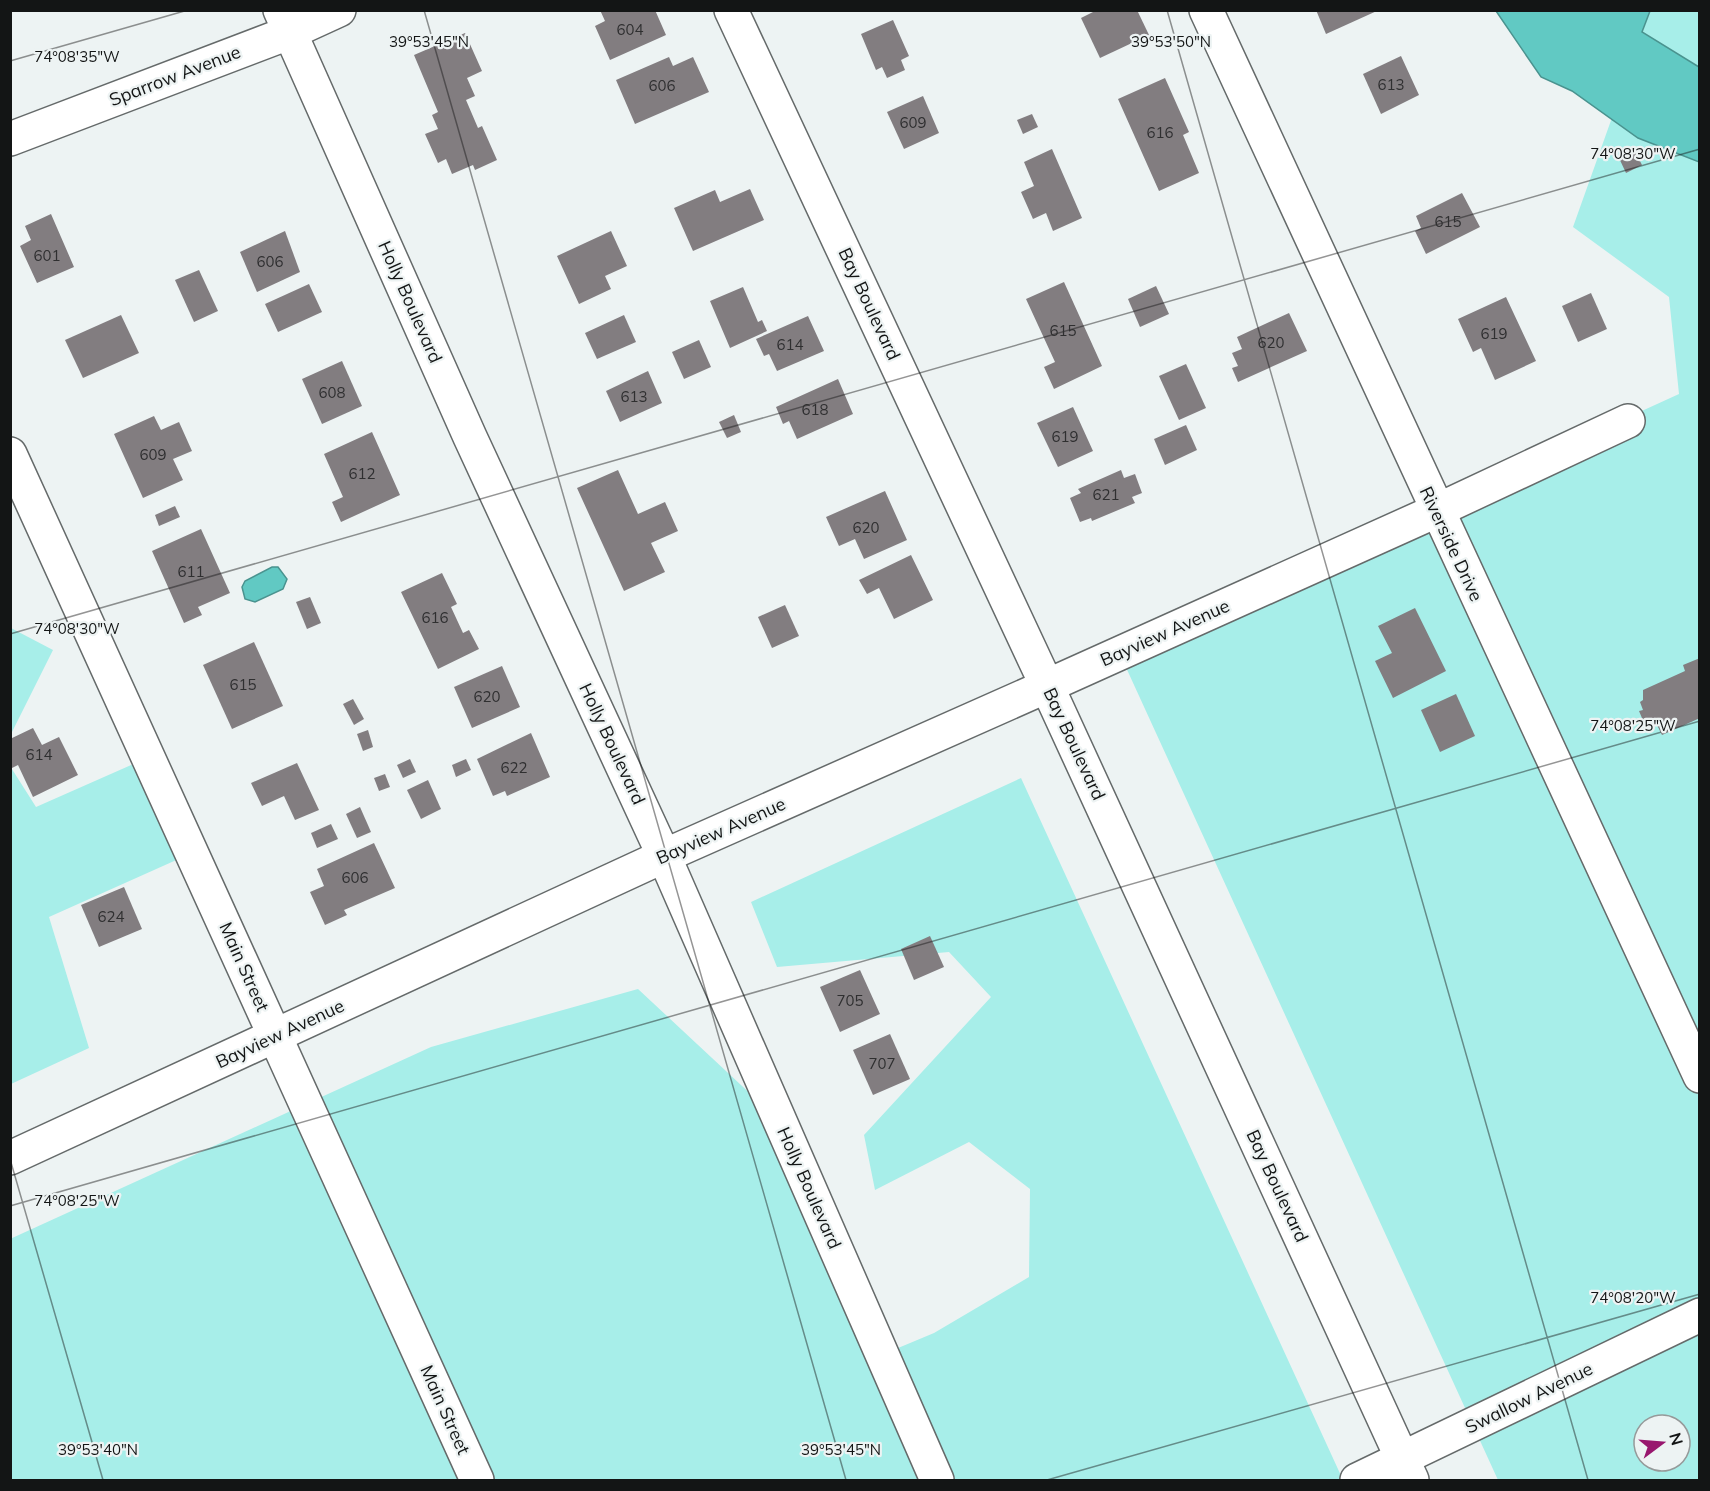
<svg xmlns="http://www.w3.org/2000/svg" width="1710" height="1491" font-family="Mulish,sans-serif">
  <rect width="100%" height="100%" fill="#edf3f3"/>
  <g fill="#a7eee9" fill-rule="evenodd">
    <path d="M1650 11H1699V1480H1498L1118 650 1679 394 1669 297 1573 227ZM1644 1425H1680V1461H1644Z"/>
    <path d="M11 628 53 650 11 734Z"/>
    <path d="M147 758 192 853 49 917 89 1048 11 1084 10 766 36 807Z"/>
    <path d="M1021 778 1343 1480H11L10 1239 431 1047 638 989 756 1099 867 1361 934 1333 1029 1277 1030 1189 969 1142 875 1190 864 1135 991 997 949 952 777 967 751 902Z"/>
  </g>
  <g fill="#61c9c3" stroke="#4a938f" stroke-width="1.5">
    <path d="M1496 11H1650L1642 32 1699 67V162L1638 138 1572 91 1541 77Z"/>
    <path d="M272 567H278L287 579 283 589 255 602 245 599 242 587 245 581Z"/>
  </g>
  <g fill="#827d80">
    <path d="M600 10H655L666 35 610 60 595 26 605 21Z"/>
    <path d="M1097 10H1137L1149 35 1100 58 1081 18Z"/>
    <path d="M1316 10H1379L1326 34Z"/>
    <path d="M893 20 909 56 901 60 905 70 887 78 882 67 876 70 861 34Z"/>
    <path d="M465 33 482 71 467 78 475 96 466 100 478 128 482 126 497 160 475 170 473 165 452 174 446 159 438 163 425 134 438 129 432 115 438 112 414 55Z"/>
    <path d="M1401 56 1419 95 1381 114 1363 74Z"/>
    <path d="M669 57 673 66 693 57 709 92 635 124 616 80Z"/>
    <path d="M1165 78 1189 132 1183 135 1199 173 1159 191 1118 99Z"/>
    <path d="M923 96 939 133 904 149 887 112Z"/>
    <path d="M1032 114 1038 127 1023 134 1017 120Z"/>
    <path d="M1052 149 1082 218 1053 231 1046 213 1033 219 1021 192 1034 186 1024 162Z"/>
    <path d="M1635 151 1642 165 1626 173 1619 158Z"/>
    <path d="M750 189 764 220 693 251 674 208 715 190 720 202Z"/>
    <path d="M1462 193 1480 227 1426 254 1415 231 1421 228 1416 216Z"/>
    <path d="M51 214 74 267 37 283 20 246 31 240 25 226Z"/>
    <path d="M285 231 300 272 257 292 240 252Z"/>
    <path d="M611 231 627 266 605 276 611 289 579 304 557 256Z"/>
    <path d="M199 270 218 311 194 322 175 280Z"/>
    <path d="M1064 282 1102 366 1054 389 1044 367 1055 362 1026 299Z"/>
    <path d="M309 284 322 312 278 332 265 304Z"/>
    <path d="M1156 286 1169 314 1140 327 1128 299Z"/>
    <path d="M743 287 758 322 762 320 767 331 730 348 710 301Z"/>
    <path d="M1591 293 1607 329 1578 342 1562 306Z"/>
    <path d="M1506 297 1536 361 1495 380 1481 348 1473 352 1458 319Z"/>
    <path d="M1289 313 1307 351 1238 382 1232 368 1238 366 1232 353 1242 349 1237 337Z"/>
    <path d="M121 315 139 353 83 378 65 340Z"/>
    <path d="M624 315 636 342 597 359 585 333Z"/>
    <path d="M808 316 824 351 777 371 769 354 764 356 756 339Z"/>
    <path d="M699 340 711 367 684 379 672 352Z"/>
    <path d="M342 361 362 406 322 424 302 379Z"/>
    <path d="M1186 364 1206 408 1179 420 1159 376Z"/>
    <path d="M648 371 662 403 620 422 606 391Z"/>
    <path d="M838 379 853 414 797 439 789 421 783 424 776 407Z"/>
    <path d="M1073 407 1093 451 1058 467 1037 423Z"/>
    <path d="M734 415 741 432 727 438 719 422Z"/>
    <path d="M154 416 161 430 179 422 192 451 173 459 183 480 143 498 114 434Z"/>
    <path d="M1186 425 1197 450 1165 465 1154 439Z"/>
    <path d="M372 432 400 495 341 522 332 502 343 497 324 454Z"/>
    <path d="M618 470 638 514 665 502 678 531 651 543 665 572 624 591 577 488Z"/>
    <path d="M1121 470 1124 478 1135 474 1142 493 1132 497 1135 503 1092 521 1091 518 1080 522 1070 498 1081 493 1078 489Z"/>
    <path d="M885 491 907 540 864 559 855 539 839 546 826 517Z"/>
    <path d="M175 506 180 517 159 526 155 515Z"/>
    <path d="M201 529 230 593 198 607 202 615 184 623 152 551Z"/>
    <path d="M911 555 933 600 894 619 879 588 867 594 859 580Z"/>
    <path d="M442 573 457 604 451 607 463 633 469 630 479 649 438 669 401 592Z"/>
    <path d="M310 597 321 623 307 629 296 602Z"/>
    <path d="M785 605 799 636 772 648 758 617Z"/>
    <path d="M1415 608 1446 671 1393 698 1375 661 1392 653 1378 626Z"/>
    <path d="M254 642 283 706 232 729 203 665Z"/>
    <path d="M1700 658V718L1662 735 1657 725 1647 730 1639 711 1643 710 1640 702 1643 700V690L1685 671 1683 665Z"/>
    <path d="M502 666 520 707 472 728 454 687Z"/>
    <path d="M1456 694 1475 736 1440 752 1421 710Z"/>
    <path d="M353 699 364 719 354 725 343 704Z"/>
    <path d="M33 728 42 745 59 737 78 775 33 797 18 765 10 769V739Z"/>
    <path d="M368 730 373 747 363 751 357 734Z"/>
    <path d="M531 733 550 777 507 796 505 791 493 796 477 759Z"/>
    <path d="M410 759 416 772 403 778 397 765Z"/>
    <path d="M466 759 471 770 456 777 452 765Z"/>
    <path d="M297 763 319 810 295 820 284 796 262 806 251 783Z"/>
    <path d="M385 774 390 787 379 791 374 778Z"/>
    <path d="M428 780 441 809 421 819 407 790Z"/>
    <path d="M360 807 371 832 357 838 346 814Z"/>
    <path d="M331 824 338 839 317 848 311 833Z"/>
    <path d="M374 843 395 888 344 910 347 915 325 925 310 892 324 886 317 869Z"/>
    <path d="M124 887 142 929 99 947 81 905Z"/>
    <path d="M930 936 944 967 914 980 901 949Z"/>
    <path d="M860 970 880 1014 840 1032 820 987Z"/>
    <path d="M890 1034 910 1079 873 1095 853 1050Z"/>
  </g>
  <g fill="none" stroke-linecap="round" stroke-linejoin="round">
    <defs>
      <g id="minor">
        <path d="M280 10 470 437 664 856 937 1480"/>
        <path d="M731 10 1047 686 1436 511 1628 421"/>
        <path d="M1206 10 1700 1076"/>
        <path d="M10 139 291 32 339 10"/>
        <path d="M10 454 477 1480"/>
        <path d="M1357 1480 1700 1315"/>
      </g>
      <path id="major" d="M10 1158 664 856 1047 686 1412 1480"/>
    </defs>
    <use href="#minor" stroke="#656a6a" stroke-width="36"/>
    <use href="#major" stroke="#656a6a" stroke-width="36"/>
    <use href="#minor" stroke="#fff" stroke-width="33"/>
    <use href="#major" stroke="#fff" stroke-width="33"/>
  </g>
  <path fill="none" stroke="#131515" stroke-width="1.5" stroke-opacity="0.45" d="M424 10 846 1480M1167 10 1588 1480M10 61 188 10M10 634 1700 149M10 1159 103 1480M10 1206 1700 721M1047 1480 1700 1294"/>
  <g text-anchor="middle" stroke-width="4.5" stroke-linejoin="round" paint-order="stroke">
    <g font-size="15" fill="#2f2f30">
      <text x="630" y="35">604</text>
      <text x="1391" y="90">613</text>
      <text x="662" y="91">606</text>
      <text x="913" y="128">609</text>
      <text x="1160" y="138">616</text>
      <text x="1448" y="227">615</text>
      <text x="47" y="261">601</text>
      <text x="270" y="267">606</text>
      <text x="1063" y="336">615</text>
      <text x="1494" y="339">619</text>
      <text x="1271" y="348">620</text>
      <text x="790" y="350">614</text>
      <text x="332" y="398">608</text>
      <text x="634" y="402">613</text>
      <text x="815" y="415">618</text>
      <text x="1065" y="442">619</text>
      <text x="153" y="460">609</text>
      <text x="362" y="479">612</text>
      <text x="1106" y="500">621</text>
      <text x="866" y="533">620</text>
      <text x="191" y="577">611</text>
      <text x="435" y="623">616</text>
      <text x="243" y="690">615</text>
      <text x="487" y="702">620</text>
      <text x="39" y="760">614</text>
      <text x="514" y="773">622</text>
      <text x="355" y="883">606</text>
      <text x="111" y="922">624</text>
      <text x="850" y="1006">705</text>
      <text x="882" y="1069">707</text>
    </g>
    <g font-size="18" fill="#131515" stroke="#edf3f3">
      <text transform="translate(175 76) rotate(-21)" y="6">Sparrow Avenue</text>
      <text transform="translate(410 302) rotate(66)" y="6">Holly Boulevard</text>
      <text transform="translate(869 304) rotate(65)" y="6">Bay Boulevard</text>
      <text transform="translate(1451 544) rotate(65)" y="6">Riverside Drive</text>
      <text transform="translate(1165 633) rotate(-24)" y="6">Bayview Avenue</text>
      <text transform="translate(612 744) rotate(65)" y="6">Holly Boulevard</text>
      <text transform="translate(1074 744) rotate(65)" y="6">Bay Boulevard</text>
      <text transform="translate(721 831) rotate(-24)" y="6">Bayview Avenue</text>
      <text transform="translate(244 967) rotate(66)" y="6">Main Street</text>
      <text transform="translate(280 1034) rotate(-25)" y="6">Bayview Avenue</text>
      <text transform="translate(1277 1186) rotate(65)" y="6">Bay Boulevard</text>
      <text transform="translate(809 1188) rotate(66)" y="6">Holly Boulevard</text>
      <text transform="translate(1529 1398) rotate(-26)" y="6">Swallow Avenue</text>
      <text transform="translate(445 1410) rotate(66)" y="6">Main Street</text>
    </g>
  </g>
  <g font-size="15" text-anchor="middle" fill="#131515" stroke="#edf3f3" stroke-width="4.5" stroke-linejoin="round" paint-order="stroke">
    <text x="429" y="47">39°53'45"N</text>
    <text x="1171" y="47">39°53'50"N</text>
    <text x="77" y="62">74°08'35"W</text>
    <text x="1633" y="159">74°08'30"W</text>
    <text x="77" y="634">74°08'30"W</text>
    <text x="1633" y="731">74°08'25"W</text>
    <text x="77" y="1206">74°08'25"W</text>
    <text x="1633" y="1303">74°08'20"W</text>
    <text x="98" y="1455">39°53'40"N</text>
    <text x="841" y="1455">39°53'45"N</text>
  </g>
  <rect width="1710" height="1491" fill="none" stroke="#131515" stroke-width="24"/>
  <g transform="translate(1662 1443) rotate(74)"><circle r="28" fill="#edf3f3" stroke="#969a9a" stroke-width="1.5"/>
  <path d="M0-4.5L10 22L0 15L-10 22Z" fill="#98176e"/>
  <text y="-9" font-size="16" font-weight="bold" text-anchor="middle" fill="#131515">N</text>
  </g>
</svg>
